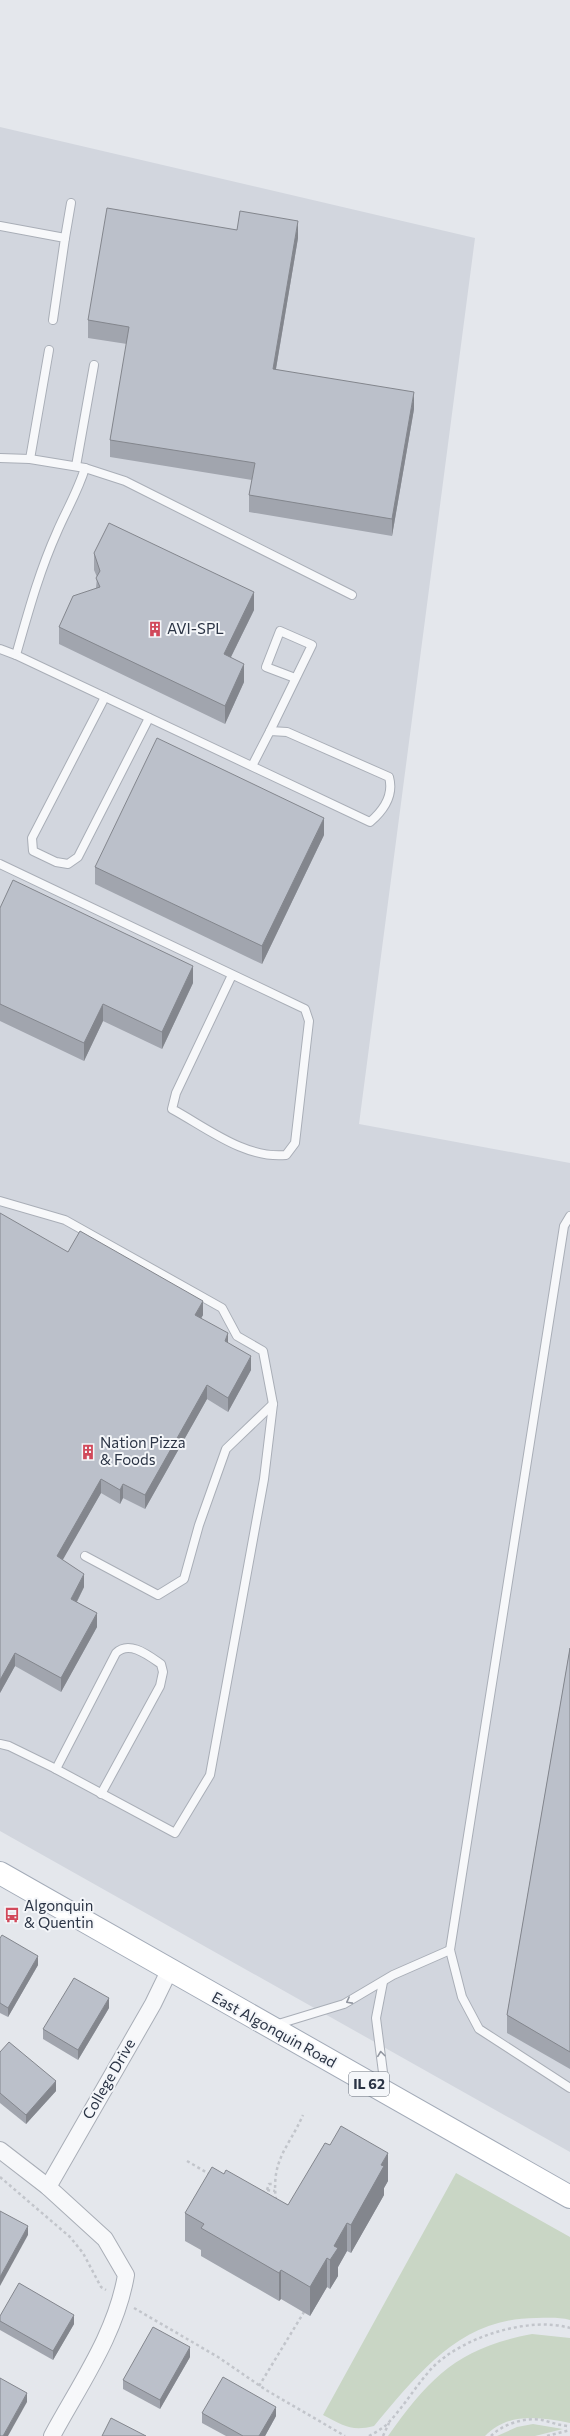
<svg xmlns="http://www.w3.org/2000/svg" width="570" height="2436" font-family="Commissioner,sans-serif">
  <rect width="100%" height="100%" fill="#e4e7ec"/>
  <path fill="#d2d6de" d="M0 127 475 238 359 1124 570 1163V2152L0 1831Z"/>
  <g fill="#c9d6c5">
    <path d="M456 2173 570 2237V2320C559 2317 548 2318 536 2318 460 2318 419 2373 374 2426 351 2432 343 2425 323 2415Z"/>
    <path d="M532 2334 570 2338V2423C540 2417 508 2412 485 2436H388C430 2377 458 2348 532 2334Z"/>
    <path d="M533 2424 563 2429 535 2436H497L517 2427Z"/>
  </g>
  <g fill="none" stroke-linecap="round" stroke-linejoin="round">
    <defs>
      <g id="lane">
        <path d="M0 226 65 238 53 320"/>
        <path d="M65 238 71 203"/>
        <path d="M0 458 30 459 85 468C78 491 66 511 57 532 39 572 28 613 16 655L0 649"/>
        <path d="M30 459 49 350"/>
        <path d="M76 466 94 365"/>
        <path d="M85 468 125 481 352 595"/>
        <path d="M16 655 370 822C384 810 394 795 389 777L287 732 270 731 252 766"/>
        <path d="M105 697 32 838 33 851 56 862 68 864 78 857 149 718"/>
        <path d="M270 731 312 645 280 631 266 667 295 678"/>
        <path d="M0 864 305 1009 309 1021 295 1143 286 1155C245 1159 207 1128 172 1109L176 1093 232 975"/>
        <path d="M0 1201 65 1220 222 1308 237 1336 263 1351 273 1404 264 1479 210 1775 175 1833 54 1768 9 1746 0 1744"/>
        <path d="M570 1216 564 1226 450 1950 462 1997 479 2029 570 2088"/>
        <path d="M85 1556 158 1595 184 1579 199 1525 226 1449 273 1404"/>
        <path d="M56 1769 116 1653C129 1640 148 1655 161 1664L163 1672 160 1686 101 1794"/>
        <path d="M383 1982 376 2018 385 2088"/>
        <path d="M275 2025 344 2004 393 1975 450 1950"/>
      </g>
      <g id="street">
        <path d="M0 2150 48 2187 105 2239 126 2275C116 2334 80 2384 52 2436"/>
        <path d="M48 2187 153 2004 169 1971"/>
      </g>
      <path id="primary" d="M0 1873 570 2197"/>
    </defs>
    <use href="#lane" stroke="#a9aeb7" stroke-width="10"/>
    <use href="#street" stroke="#a9aeb7" stroke-width="18"/>
    <use href="#primary" stroke="#a3abb8" stroke-width="24"/>
    <g stroke="#c2c5cb" stroke-width="2.5" stroke-dasharray="3 3" stroke-linecap="butt">
      <path d="M187 2161 211 2175"/>
      <path d="M0 2177 70 2237 83 2253 101 2287 106 2290"/>
      <path d="M267 2190 269 2184H274"/>
      <path d="M262 2193 267 2190 275 2191"/>
      <path d="M276 2200C271 2159 288 2149 303 2115"/>
      <path d="M134 2308 218 2357 266 2390 345 2436"/>
      <path d="M259 2386 304 2312"/>
      <path d="M369 2436C376 2432 384 2428 389 2422 405 2405 417 2384 433 2367 463 2337 529 2316 570 2328"/>
      <path d="M383 2436 389 2423"/>
      <path d="M491 2436C503 2424 525 2417 542 2420 551 2422 560 2426 570 2426"/>
      <path d="M547 2436 570 2430"/>
    </g>
    <use href="#lane" stroke="#f7f8fa" stroke-width="8"/>
    <use href="#street" stroke="#f7f8fa" stroke-width="16"/>
    <use href="#primary" stroke="#fff" stroke-width="22"/>
  </g>
  <g fill="#a1a5ae">
    <path d="M237 230 298 238 276 369 414 409 392 536 249 512V495L252 480 110 457V440L127 344 88 338V320Z"/>
    <path d="M94 553 254 610 231 657 244 682 225 724 59 644V627L96 588 97 577 94 570Z"/>
    <path d="M324 835 262 964 95 884V867Z"/>
    <path d="M0 908 193 983 162 1049 103 1021 84 1061 0 1021Z"/>
    <path d="M68 1252 203 1315 201 1318 228 1343 251 1370 228 1412 207 1399 145 1509 123 1498 120 1504 101 1493 62 1560 84 1587 77 1602 97 1627 61 1692 15 1666 0 1693Z"/>
    <path d="M570 1648V2069L507 2033V2015Z"/>
    <path d="M0 1938 38 1965 8 2017 0 2013Z"/>
    <path d="M109 2008 78 2060 43 2039V2029Z"/>
    <path d="M0 2052 56 2091 26 2124 0 2103Z"/>
    <path d="M224 2174 288 2205 388 2181 384 2188V2195L351 2253 347 2251 338 2267V2276L330 2289 327 2287 310 2316 281 2299 279 2301 201 2256V2250L185 2241V2213Z"/>
    <path d="M0 2316 74 2324 53 2360 0 2330Z"/>
    <path d="M190 2357 160 2409 123 2389V2380Z"/>
    <path d="M202 2413 276 2416 265 2436H226L202 2423Z"/>
  </g>
  <g fill="#83868d">
    <path d="M298 221V238L273 386V369Z"/>
    <path d="M414 392V409L392 536V519Z"/>
    <path d="M254 592V610L224 671V654Z"/>
    <path d="M244 664V682L225 724V706Z"/>
    <path d="M324 818V835L262 964V946Z"/>
    <path d="M193 966V983L162 1049V1032Z"/>
    <path d="M103 1004V1021L84 1061V1043Z"/>
    <path d="M203 1301V1315L195 1329V1315Z"/>
    <path d="M228 1333V1346L225 1341Z"/>
    <path d="M251 1356V1370L228 1412V1398Z"/>
    <path d="M207 1385V1399L145 1509V1495Z"/>
    <path d="M101 1479V1493L57 1570V1556Z"/>
    <path d="M123 1484V1498L120 1504V1490Z"/>
    <path d="M84 1574V1587L71 1613V1599Z"/>
    <path d="M97 1613V1627L61 1692V1678Z"/>
    <path d="M15 1653V1666L0 1693V1680Z"/>
    <path d="M38 1956V1965L8 2017V2008Z"/>
    <path d="M109 1998V2008L78 2060V2050Z"/>
    <path d="M56 2081V2091L26 2124V2115Z"/>
    <path d="M388 2153V2181L384 2188V2195L351 2253V2225L381 2165Z"/>
    <path d="M347 2223V2251L338 2267V2276L330 2289V2260L334 2246Z"/>
    <path d="M28 2226V2235L0 2286V2277Z"/>
    <path d="M327 2258V2287L310 2316V2287Z"/>
    <path d="M281 2270V2299L279 2301V2273Z"/>
    <path d="M74 2315V2324L53 2360V2351Z"/>
    <path d="M190 2347V2357L160 2409V2400Z"/>
    <path d="M27 2393V2402L8 2436H3Z"/>
    <path d="M276 2407V2416L265 2436H259Z"/>
  </g>
  <g fill="#bbc0ca" stroke="#83868d">
    <path d="M107 208 237 230 240 211 298 221 273 369 414 392 392 519 249 495 255 463 110 440 129 327 88 320Z"/>
    <path d="M109 523 254 592 224 654 244 664 225 706 59 627 73 596 100 587 96 578 100 571 94 553Z"/>
    <path d="M157 738 324 818 262 946 95 867Z"/>
    <path d="M13 880 193 966 162 1032 103 1004 84 1043 0 1004V908Z"/>
    <path d="M0 1213 68 1252 80 1231 203 1301 195 1315 228 1333 225 1341 251 1356 228 1398 207 1385 145 1495 123 1484 120 1490 101 1479 57 1556 84 1574 71 1599 97 1613 61 1678 15 1653 0 1680Z"/>
    <path d="M570 1648V2052L507 2015Z"/>
    <path d="M2 1935 38 1956 8 2008 0 2003V1938Z"/>
    <path d="M74 1978 109 1998 78 2050 43 2029Z"/>
    <path d="M9 2042 56 2081 26 2115 0 2093V2052Z"/>
    <path d="M341 2126 388 2153 381 2165 384 2166 351 2225 347 2223 334 2246 338 2248 330 2260 327 2258 310 2287 281 2270 279 2273 201 2228 204 2224 185 2213 212 2167 224 2174 226 2170 288 2205 325 2143 330 2145Z"/>
    <path d="M0 2211 28 2226 0 2277Z"/>
    <path d="M19 2283 74 2315 53 2351 0 2321V2316Z"/>
    <path d="M153 2327 190 2347 160 2400 123 2380Z"/>
    <path d="M223 2377 276 2407 259 2436H243L202 2413Z"/>
    <path d="M0 2378 27 2393 3 2436H0Z"/>
    <path d="M111 2418 146 2436H102Z"/>
  </g>
  <defs><path id="oneway-chevron" d="M-2-3.5L2.5 0L-2 3.5" fill="none" stroke-width="1.6" stroke-linecap="round" stroke-linejoin="round"/></defs>
  <g stroke="#9196a0">
    <use href="#oneway-chevron" transform="translate(349 2001) rotate(152)"/>
    <use href="#oneway-chevron" transform="translate(381 2054) rotate(-97)"/>
  </g>
  <defs>
    <symbol id="building-bare" viewBox="-9 -9 18 18"><path d="M-4-6H4V6H1V3H-1V6H-4ZM-2.5-4.3h1.7v1.8h-1.7ZM.8-4.3h1.7v1.8H.8ZM-2.5-1h1.7V.8h-1.7ZM.8-1h1.7V.8H.8Z" fill="#d1495b" stroke="#f4f6f9" stroke-width="2.5" paint-order="stroke"/></symbol>
    <symbol id="bus-bare" viewBox="-9 -9 18 18"><path d="M-5-6H5V4H4V6H2V4H-2V6H-4V4H-5ZM-3.5-4V0h7V-4ZM-3.5 1.2v1.5H-2V1.2ZM2 1.2v1.5H3.5V1.2Z" fill="#d1495b" stroke="#f4f6f9" stroke-width="2.5" paint-order="stroke"/></symbol>
  </defs>
  <g fill-rule="evenodd">
    <use href="#building-bare" x="144" y="618" width="22" height="22"/>
    <use href="#building-bare" x="77" y="1441" width="22" height="22"/>
    <use href="#bus-bare" x="1" y="1904" width="22" height="22"/>
  </g>
  <g text-anchor="middle" stroke-width="4" stroke-linejoin="round" paint-order="stroke">
    <rect fill="#f4f6f9" stroke="#676e7b" stroke-width="1" x="349" y="2072" width="40" height="24" rx="3"/>
    <g font-size="14" font-weight="bold" fill="#2b3445">
      <text x="369" y="2089">IL 62</text>
    </g>
    <g font-size="15" fill="#2b3445" stroke="#f4f6f9" text-anchor="start">
      <text x="167" y="634">AVI-SPL</text>
      <text x="100" y="1448">Nation Pizza<tspan x="100" dy="17">&amp; Foods</tspan></text>
      <text x="24" y="1911">Algonquin<tspan x="24" dy="17">&amp; Quentin</tspan></text>
    </g>
    <g font-size="15" fill="#2b3445" stroke="#f4f6f9">
      <text transform="translate(274 2030) rotate(29)" y="5">East Algonquin Road</text>
      <text transform="translate(109 2079) rotate(-60)" y="5">College Drive</text>
    </g>
  </g>
</svg>
